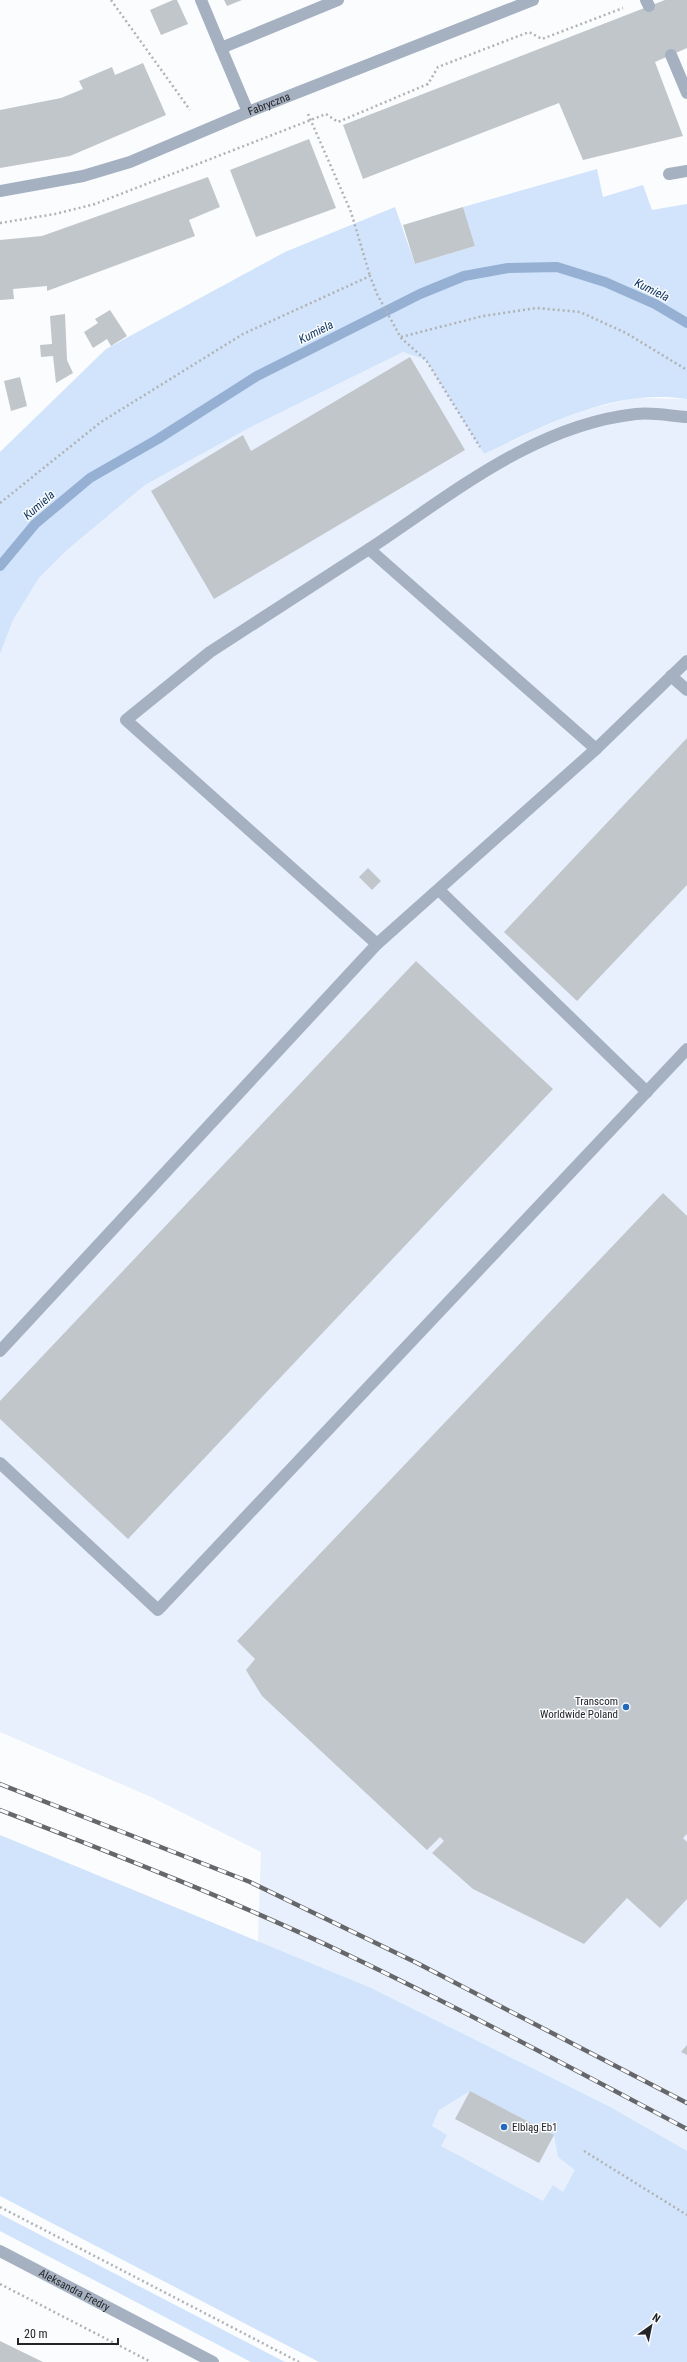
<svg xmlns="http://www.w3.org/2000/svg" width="687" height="2362" font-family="'Roboto Condensed',sans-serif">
  <rect width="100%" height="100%" fill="#fafcfe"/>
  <path fill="#e7f0fc" d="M403 352 426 360 484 454 575 412 635 398 687 399V2240L576 2170 563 2192 543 2202 440 2146 432 2126 439 2110 257 1967 261 1852 149 1796 0 1732V654L13 620 39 578 67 550 145 485 251 427Z"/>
  <g fill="#d1e4fb" fill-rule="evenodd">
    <path d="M597 169 603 197 643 185 652 210 687 204V399C613 388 548 424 484 454L426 360 403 352 251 427 145 485 67 550 39 578 13 620 0 654V452L106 349 285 252 395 207 415 264 475 246 463 207Z"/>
    <path d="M0 1835 371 1988 610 2107 687 2151V2362H319L0 2196ZM470 2091 554 2135 558 2157 575 2170 563 2192 553 2185 543 2201 441 2146 447 2135 432 2126 439 2110Z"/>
    <path d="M0 2214 285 2362H251L0 2231Z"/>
  </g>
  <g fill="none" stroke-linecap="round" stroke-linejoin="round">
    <path stroke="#95b0d3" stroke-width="10" d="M0 566 35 524 90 478 158 439 257 376 420 294 464 276 508 268 557 267 605 282 655 304 687 323"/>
  </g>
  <g fill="#c1c6cb">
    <path d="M173 0H177L188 24 161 35 150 10Z"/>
    <path d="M224 0H242L227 6Z"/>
    <path d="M665 0H687V48L655 62 683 136 583 160 559 103 363 179 343 125Z"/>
    <path d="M143 63 166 115 70 156 0 168V110L61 98 83 89 79 81 112 67 115 75Z"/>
    <path d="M309 139 336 208 256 237 230 170Z"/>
    <path d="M208 177 220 207 189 220 195 236 47 291V286L13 289 14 299 0 300V240L42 236Z"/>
    <path d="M463 207 475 246 415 264 403 225Z"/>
    <path d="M110 310 127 336 111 346 107 339 93 348 84 332 98 323 95 319Z"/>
    <path d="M65 314 67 360 73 373 56 383 53 356 41 357 40 345 52 344 50 316Z"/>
    <path d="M410 357 465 450 214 599 151 491 243 435 251 451Z"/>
    <path d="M20 377 27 406 11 411 4 381Z"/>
    <path d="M687 738V885L577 1001 504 932Z"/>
    <path d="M368 868 381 881 372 890 359 877Z"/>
    <path d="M416 961 553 1089 128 1539 0 1419V1401Z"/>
    <path d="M663 1193 687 1216V1834L683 1838 687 1842V1899L660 1928 627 1898 584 1944 473 1889 432 1853 444 1841 440 1837 427 1850 262 1696 246 1670 255 1659 237 1641Z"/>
    <path d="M687 2045V2055L681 2052Z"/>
    <path d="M470 2091 554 2135 539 2163 455 2119Z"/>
    <path d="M0 2341 43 2362H0Z"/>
  </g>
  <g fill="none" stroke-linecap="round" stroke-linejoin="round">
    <g stroke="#b0b2b4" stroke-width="2.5" stroke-dasharray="2 3" stroke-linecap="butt">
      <path d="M111 0 190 110"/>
      <path d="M308 114 351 212 370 276"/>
      <path d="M0 223 55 214 95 204 326 114 338 122 428 84 438 67 529 32 542 39 623 8"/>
      <path d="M401 337 483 316 537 308 580 312 626 333 687 370"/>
      <path d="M0 503 101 422 243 334 370 276 377 294 401 338 426 360 480 447"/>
      <path d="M584 2151 687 2215"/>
      <path d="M0 2207 299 2362"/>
      <path d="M0 2284 151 2362"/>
    </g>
    <g stroke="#a5b1c1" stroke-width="12">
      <path d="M201 0 221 48"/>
      <path d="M646 0 649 6"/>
      <path d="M671 55 687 93"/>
      <path d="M248 112 221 48 338 0"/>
      <path d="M669 174 687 171"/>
      <path d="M687 417C671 416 652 412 636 414 534 425 451 495 369 549L596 749 687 661"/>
      <path d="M369 549 210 652 126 720 377 944"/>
      <path d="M671 676 687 690"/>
      <path d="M440 891 647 1092"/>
      <path d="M0 1351 377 944 596 749"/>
      <path d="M0 1463 158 1610 687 1049"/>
    </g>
    <g stroke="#a5b1c1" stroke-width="12">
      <path id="s1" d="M0 191 83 176 130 162 248 112 533 0"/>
      <path id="s2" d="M0 2251 213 2362"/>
    </g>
    <defs>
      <g id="rail">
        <path d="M0 1784 250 1882 417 1963 687 2103"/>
        <path d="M0 1810C117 1855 235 1901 348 1955 463 2010 575 2070 687 2129"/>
      </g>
    </defs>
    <use href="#rail" stroke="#66676a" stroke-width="4.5"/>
    <use href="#rail" stroke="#fafcfe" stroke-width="3" stroke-dasharray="9" stroke-linecap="butt"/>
  </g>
  <g fill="#2469ba" stroke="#fafcfe" stroke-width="1.5">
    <circle cx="626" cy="1707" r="4"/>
    <circle cx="504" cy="2127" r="4"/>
  </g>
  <g text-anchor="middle" stroke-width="3" stroke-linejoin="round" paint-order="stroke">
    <g font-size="11" fill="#242528" stroke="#fafcfe">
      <text dy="4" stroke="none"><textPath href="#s1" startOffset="284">Fabryczna</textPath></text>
      <text dy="4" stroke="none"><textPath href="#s2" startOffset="84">Aleksandra Fredry</textPath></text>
    </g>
    <g font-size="11" fill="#242528" stroke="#fafcfe" text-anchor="end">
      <text x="618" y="1705">Transcom<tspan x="618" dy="13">Worldwide Poland</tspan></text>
      <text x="512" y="2131" text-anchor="start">Elbląg Eb1</text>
    </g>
    <g font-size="12" font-style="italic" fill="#133864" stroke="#fafcfe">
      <text transform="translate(652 290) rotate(26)" y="4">Kumiela</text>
      <text transform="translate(316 332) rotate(-27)" y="4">Kumiela</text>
      <text transform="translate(39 505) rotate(-41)" y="4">Kumiela</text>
    </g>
  </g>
  <g transform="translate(651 2326) rotate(33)" stroke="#fafcfe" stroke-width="3" paint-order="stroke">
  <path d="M0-3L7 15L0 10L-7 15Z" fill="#242528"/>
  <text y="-6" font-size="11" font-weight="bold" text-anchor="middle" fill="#242528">N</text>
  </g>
  <path d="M18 2338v6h100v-6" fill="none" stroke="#242528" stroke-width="2"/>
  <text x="24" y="2338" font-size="12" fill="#242528" stroke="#fafcfe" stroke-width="3" paint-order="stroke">20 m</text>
</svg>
